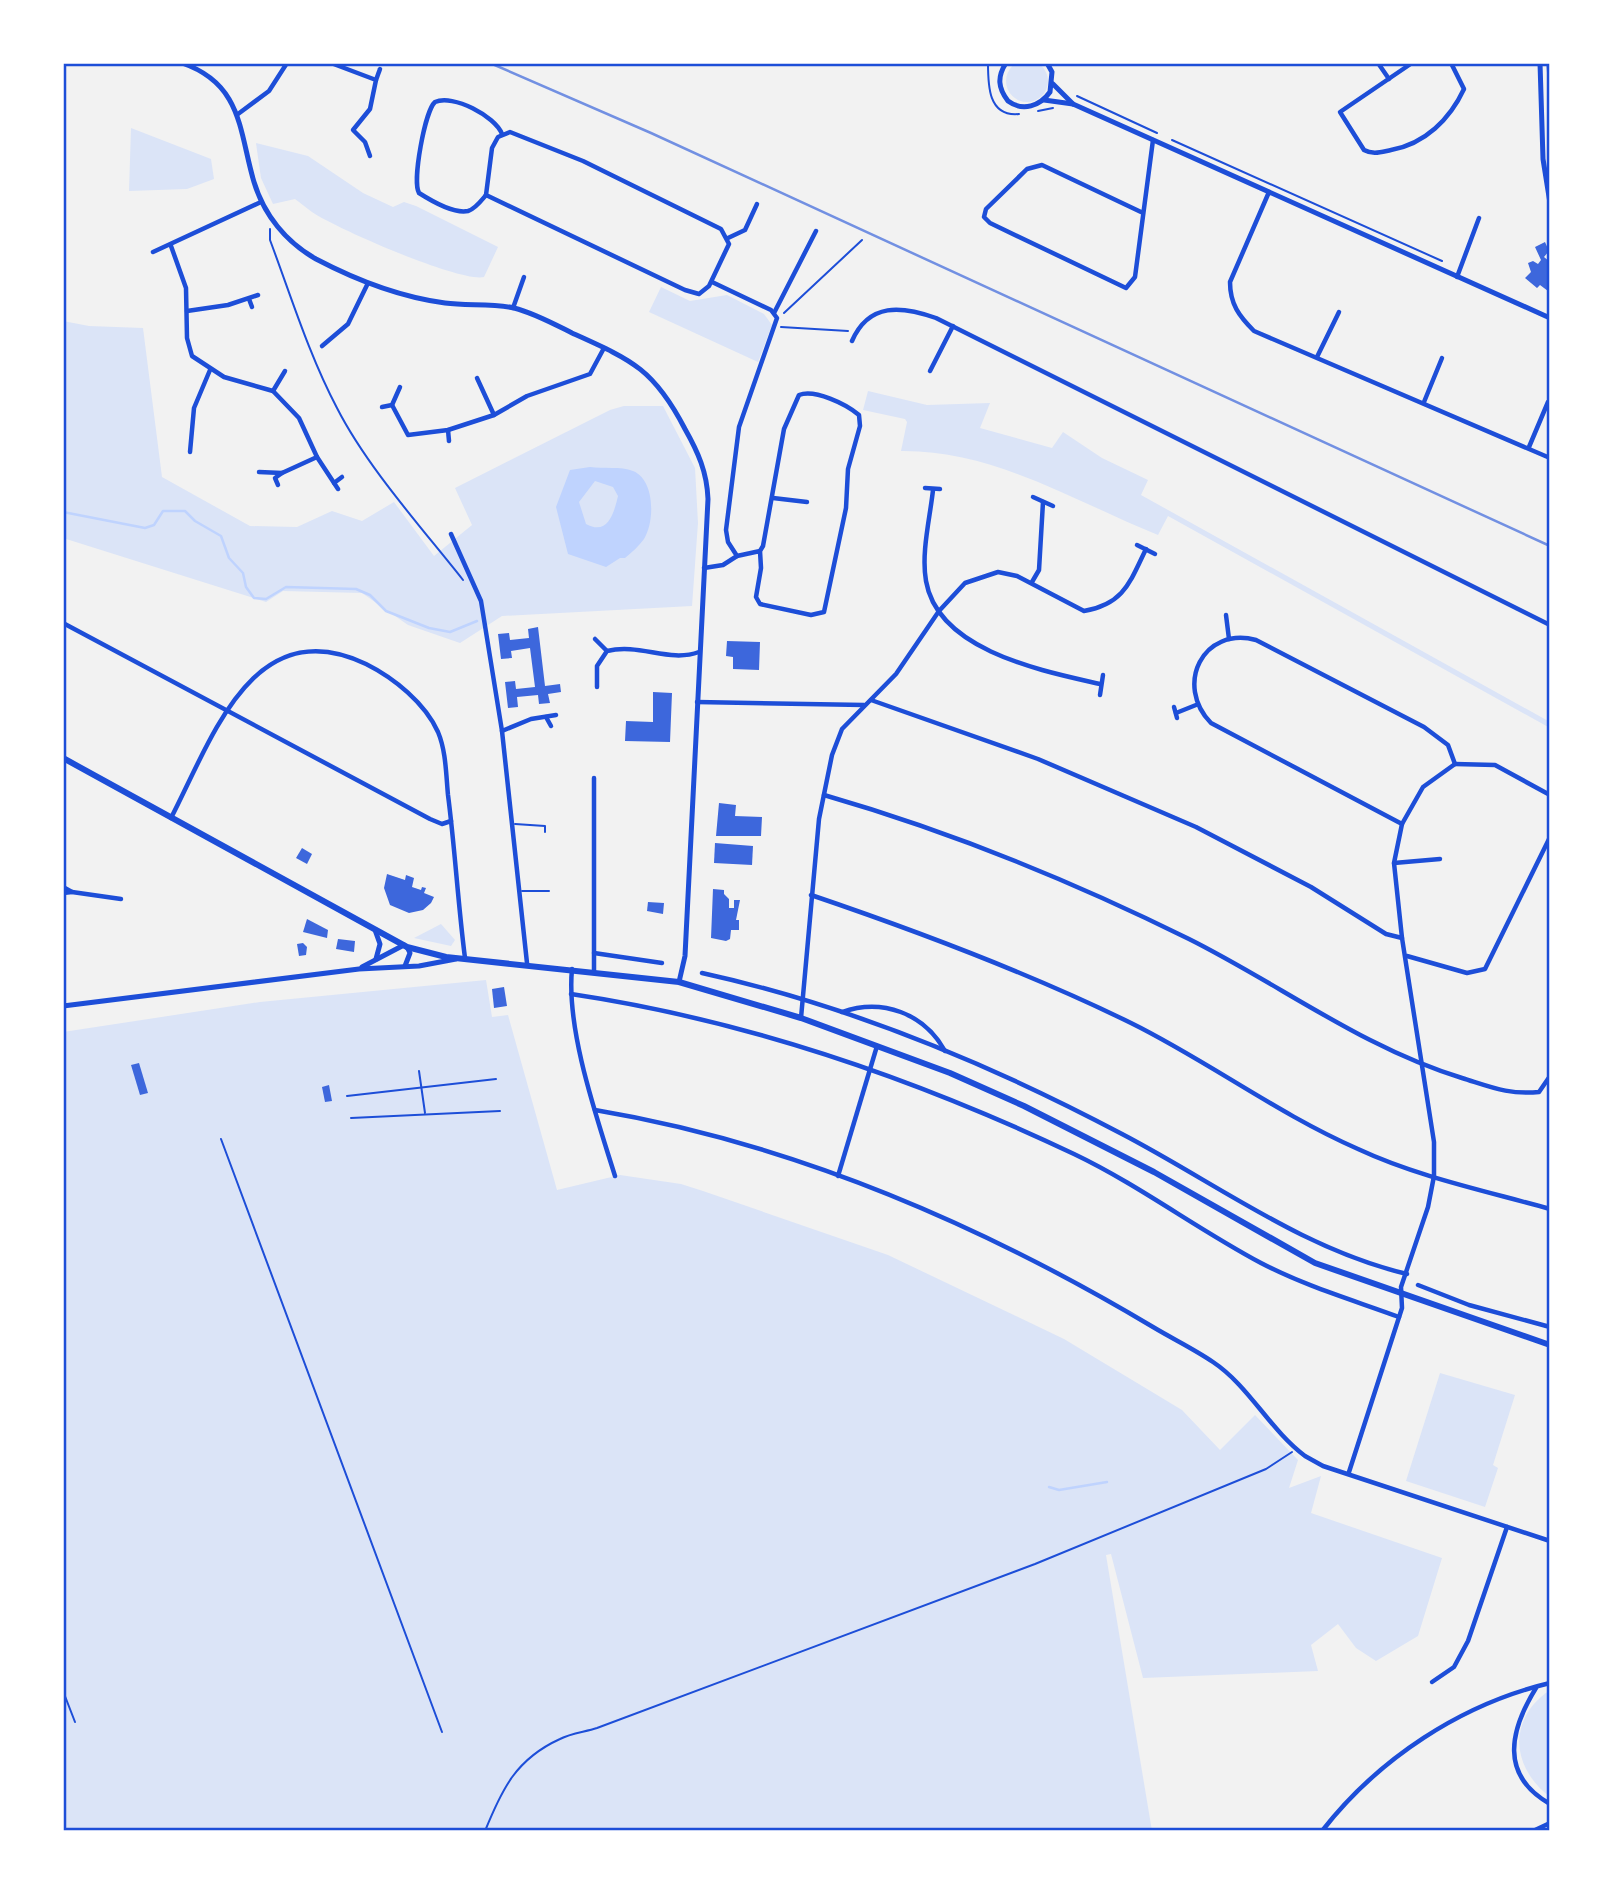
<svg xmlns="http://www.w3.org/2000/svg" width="1613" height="1894" font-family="Jost,sans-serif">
  <rect width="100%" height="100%" fill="#f2f2f2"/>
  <g fill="#dbe4f7">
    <circle cx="1027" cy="81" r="21"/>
    <path d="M131 128 211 159 214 179 187 189 129 191Z"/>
    <path d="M256 143 308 156 363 193 393 207 404 202 416 206 498 247 484 277C461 283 335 228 312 212 306 208 301 203 295 199L273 204 261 178Z"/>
    <path d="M661 287 690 301 727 295 764 314 772 325 758 362 649 312Z"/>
    <path d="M63 321 89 326 143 328 162 477 250 526 297 527 332 511 362 521 394 502 434 556 472 525 455 488 610 410 624 406H663L695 468 698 523 692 606 502 616 460 643 408 625 362 593 283 591 266 602 63 538Z"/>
    <path d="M868 391 927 405 990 403 980 428 1052 448 1063 432 1102 458 1148 480 1141 495 1550 722V728L1168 516 1158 535C1074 501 994 450 901 451L907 422 905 419 863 410Z"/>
    <path d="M441 924 455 940 451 946 414 938Z"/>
    <path d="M486 980 492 1017 508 1015 557 1190 620 1175 681 1184 703 1191 888 1255 1064 1339 1182 1410 1220 1450 1255 1415 1298 1460 1289 1488 1321 1476 1311 1513 1442 1558 1418 1636 1376 1661 1356 1648 1338 1624 1311 1645 1318 1671 1143 1678 1111 1554 1106 1555 1152 1831H63V1032L260 1002Z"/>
    <path d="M1440 1373 1515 1395 1493 1465 1498 1468 1485 1507 1406 1481Z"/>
    <path d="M1550 1690V1797C1511 1767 1507 1719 1550 1690Z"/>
  </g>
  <path fill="#bfd3fe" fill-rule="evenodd" d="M590 467C603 469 621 466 633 471 655 480 655 521 644 539 639 546 632 552 625 558H620L606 567 568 554 556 507 570 470ZM595 481 613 487 618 496C614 513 608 536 586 524L579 502Z"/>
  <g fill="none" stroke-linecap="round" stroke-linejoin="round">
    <g stroke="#bfd3fe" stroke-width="2.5">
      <path d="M63 512 145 528 154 525 163 511H185L195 521 221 536 229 558 243 573 246 587 254 598 266 599 286 587 356 589 370 595 386 611 429 628 450 632 477 621"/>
      <path d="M1049 1487 1059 1490 1107 1482"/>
    </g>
  </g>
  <g fill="#3d67dc">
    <path d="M1545 242 1549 251 1544 257 1550 262 1548 291 1540 285 1537 288 1525 278 1531 272 1528 263 1533 261 1538 264 1541 260 1535 247Z"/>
    <path d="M538 627 545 686 560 684 561 692 548 694 550 703 539 704 538 695 517 697 518 707 508 708 505 682 515 681 516 689 535 687 530 648 511 651 512 658 501 659 498 634 509 633 510 640 529 638 528 629Z"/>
    <path d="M727 641 760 642 759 670 733 669V657L726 656Z"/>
    <path d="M653 692 672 693 670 742 625 741 626 721 653 722Z"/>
    <path d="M719 803 736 805 735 816 762 817 761 836H716Z"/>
    <path d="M715 843 753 846 752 865 714 863Z"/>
    <path d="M302 848 312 854 307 864 296 858Z"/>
    <path d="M387 874 405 880 406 875 414 878 412 887 421 890 422 887 426 888 424 893 434 897 431 903 423 910 409 913 390 905 384 888Z"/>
    <path d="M713 889 724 890V894L729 899V908H734V900H740L736 920H739V930H731L730 939 726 941 711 938Z"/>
    <path d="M648 902 664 903 663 914 647 911Z"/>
    <path d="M307 919 328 930 327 938 303 932Z"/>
    <path d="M338 939 355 941 354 952 336 949Z"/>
    <path d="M303 943 307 947 306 955 299 956 297 944Z"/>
    <path d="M504 987 507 1006 494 1008 492 989Z"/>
    <path d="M139 1063 148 1093 140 1095 131 1065Z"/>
    <path d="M329 1085 332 1101 325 1102 322 1087Z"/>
  </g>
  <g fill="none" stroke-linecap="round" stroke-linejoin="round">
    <g stroke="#1d4ed8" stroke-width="2">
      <path d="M988 63C988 85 988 117 1019 114"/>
      <path d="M1077 96 1157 133"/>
      <path d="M1038 111 1053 108"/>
      <path d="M1172 140 1442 261"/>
      <path d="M270 229V240C291 296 309 355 337 408 367 467 422 528 463 580"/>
      <path d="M784 313 862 240"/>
      <path d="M781 327 848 331"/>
      <path d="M419 1071 425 1113"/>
      <path d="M347 1096 496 1079"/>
      <path d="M351 1118 500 1111"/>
      <path d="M485 1831C502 1789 516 1759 560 1739 571 1733 585 1732 597 1728L1035 1564 1266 1469 1292 1452"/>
    </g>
    <g stroke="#1d4ed8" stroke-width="2">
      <path d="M515 824 545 826V832"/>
      <path d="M522 891H549"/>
      <path d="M221 1139 442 1732"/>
      <path d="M63 1691 75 1722"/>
    </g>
    <g stroke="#1d4ed8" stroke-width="4.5">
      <path d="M331 63 376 80 370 109 353 130 365 142 370 156"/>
      <path d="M1378 63 1389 79"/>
      <path d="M1412 63 1340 112 1364 150C1373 155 1381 152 1391 150 1425 144 1450 119 1464 89L1451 63"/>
      <path d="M376 80 380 69"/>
      <path d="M238 114 269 91 287 63"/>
      <path d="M510 132 583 161 721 229 729 244 709 286 699 294 685 290 486 195 492 148 498 137Z"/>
      <path d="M1269 192 1230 282C1230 304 1239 316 1254 331L1550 458"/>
      <path d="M486 195C481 201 475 209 468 211 454 214 430 200 419 193 412 181 425 111 435 102 453 94 495 116 502 134"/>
      <path d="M1141 212 1042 165 1027 169 986 209 984 217 990 223 1126 288 1135 277 1153 140"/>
      <path d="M728 238 745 230 757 204"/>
      <path d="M171 246 186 288 187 338 192 356 224 377 273 391 299 418 317 457 338 489"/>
      <path d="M153 252 261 202"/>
      <path d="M1457 277 1479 218"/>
      <path d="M249 299 252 307"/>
      <path d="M513 308 524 277"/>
      <path d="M187 311 228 305 258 295"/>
      <path d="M774 313 816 231"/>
      <path d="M852 341C869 302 902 306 936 318L1550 625"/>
      <path d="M322 346 348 324 368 283"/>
      <path d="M1317 357 1339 312"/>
      <path d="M930 371 953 326"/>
      <path d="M477 378 494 415"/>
      <path d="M273 391 285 371"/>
      <path d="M1424 402 1442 358"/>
      <path d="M392 405 408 435 448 430 494 415 527 396 590 374 604 348"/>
      <path d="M382 407 392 405 400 387"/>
      <path d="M448 430 449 441"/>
      <path d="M1529 447 1548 402"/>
      <path d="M190 452 194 408 210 370"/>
      <path d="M259 472 282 473 317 457"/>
      <path d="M334 483 342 477"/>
      <path d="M278 485 275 478 282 473"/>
      <path d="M925 488 940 489"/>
      <path d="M933 490C930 518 921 553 926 581 938 651 1043 671 1100 684"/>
      <path d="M1033 497 1053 506"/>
      <path d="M773 498 807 502"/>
      <path d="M451 534 481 601 502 731 527 963"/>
      <path d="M1137 545 1155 554"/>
      <path d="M737 556 760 551 763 546 784 429 799 395C815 389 846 404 859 415L860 426 848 469 846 508 824 612 811 615 760 604 756 597 761 568 760 551"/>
      <path d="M704 568 723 565 737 556 728 542 726 530 739 427 777 318 771 310 712 282"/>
      <path d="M1032 582 1039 570 1043 502"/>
      <path d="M1226 615 1229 639"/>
      <path d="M63 623 430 819 442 824 451 821"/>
      <path d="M595 639 607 651"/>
      <path d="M597 687V666L607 651C640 643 669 663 699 652"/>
      <path d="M1100 695 1103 675"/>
      <path d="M871 700 1038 759 1196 827 1311 887 1386 934 1402 938"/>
      <path d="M697 702 864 705"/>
      <path d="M1174 707 1177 718"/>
      <path d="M1176 713 1196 705"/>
      <path d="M546 717 551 726"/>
      <path d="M502 731 531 719 556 715"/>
      <path d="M1455 764 1495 765 1550 795"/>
      <path d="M594 778V971"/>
      <path d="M824 795C949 831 1072 881 1189 939 1281 985 1363 1048 1462 1078 1491 1087 1509 1095 1539 1092L1550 1076"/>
      <path d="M171 818C212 739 253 610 366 664 394 678 425 703 438 732 446 751 446 774 448 795 455 849 458 904 465 958"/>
      <path d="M1402 824 1211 723C1174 685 1203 626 1256 640L1424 727 1448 745 1455 764"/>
      <path d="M1394 863 1440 859"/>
      <path d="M63 887 72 892 63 893"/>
      <path d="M72 892 121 899"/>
      <path d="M811 895C920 932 1027 972 1131 1023 1208 1061 1278 1114 1358 1149 1418 1177 1486 1191 1550 1209"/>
      <path d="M594 953 662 963"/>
      <path d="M1407 956 1467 973 1485 969 1550 837"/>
      <path d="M572 969C566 1030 597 1118 615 1176"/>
      <path d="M702 973C848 1005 990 1064 1122 1134 1216 1183 1302 1249 1407 1274"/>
      <path d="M571 994C745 1020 914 1078 1074 1154 1139 1185 1197 1229 1261 1263 1305 1286 1353 1300 1399 1317"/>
      <path d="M842 1012C882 998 924 1013 945 1051"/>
      <path d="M801 1018 819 819 832 755 842 729 896 674 939 611 965 583 998 572 1017 576 1084 611C1124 604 1130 582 1146 549"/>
      <path d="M595 1110C792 1143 982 1225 1153 1327 1173 1339 1194 1349 1213 1362 1249 1386 1270 1430 1305 1456L1323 1466 1550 1541"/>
      <path d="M838 1176 877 1046"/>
      <path d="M1418 1285 1469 1305 1550 1327"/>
      <path d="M1349 1472 1402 1308 1401 1287 1428 1207 1434 1176V1142L1402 938 1394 863 1402 824 1423 787 1455 764"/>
      <path d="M1432 1682 1454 1667 1468 1641 1507 1527"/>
      <path d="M1536 1688C1510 1730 1499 1775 1550 1804"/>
      <path d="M1322 1831C1378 1759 1461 1704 1550 1683"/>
      <path d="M1533 1831 1550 1823"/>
    </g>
    <g stroke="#1d4ed8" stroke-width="5">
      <path d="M182 63C243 84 239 132 254 182 264 215 286 242 316 259 356 280 400 297 445 303 467 306 492 303 514 308 534 313 554 324 572 333 632 360 654 369 685 429 698 452 707 472 708 499L685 956 679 982"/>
      <path d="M1006 63C997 77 998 88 1008 101 1023 112 1040 106 1050 92L1052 72 1047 63"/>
      <path d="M1540 63 1543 159 1550 203"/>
      <path d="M1549 63 1550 82"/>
      <path d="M1053 84 1073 104"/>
      <path d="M1044 100 1073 104 1550 318"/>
      <path d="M375 930 380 944 376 959"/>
      <path d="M405 966 410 953 407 947"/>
      <path d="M362 967 404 945"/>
      <path d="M63 1006 359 969 419 966 456 959"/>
    </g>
    <path stroke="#1d4ed8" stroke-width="6" d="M63 758 407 947 446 957 679 982 801 1018 950 1073 1024 1106 1154 1172 1315 1263 1550 1345"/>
    <path stroke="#7290e2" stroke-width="2.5" d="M490 63 651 133 1550 546"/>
  </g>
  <rect width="1613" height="1894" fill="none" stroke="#ffffff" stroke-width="130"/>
  <rect x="65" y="65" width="1483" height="1764" fill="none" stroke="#1d4ed8" stroke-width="2.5"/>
</svg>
